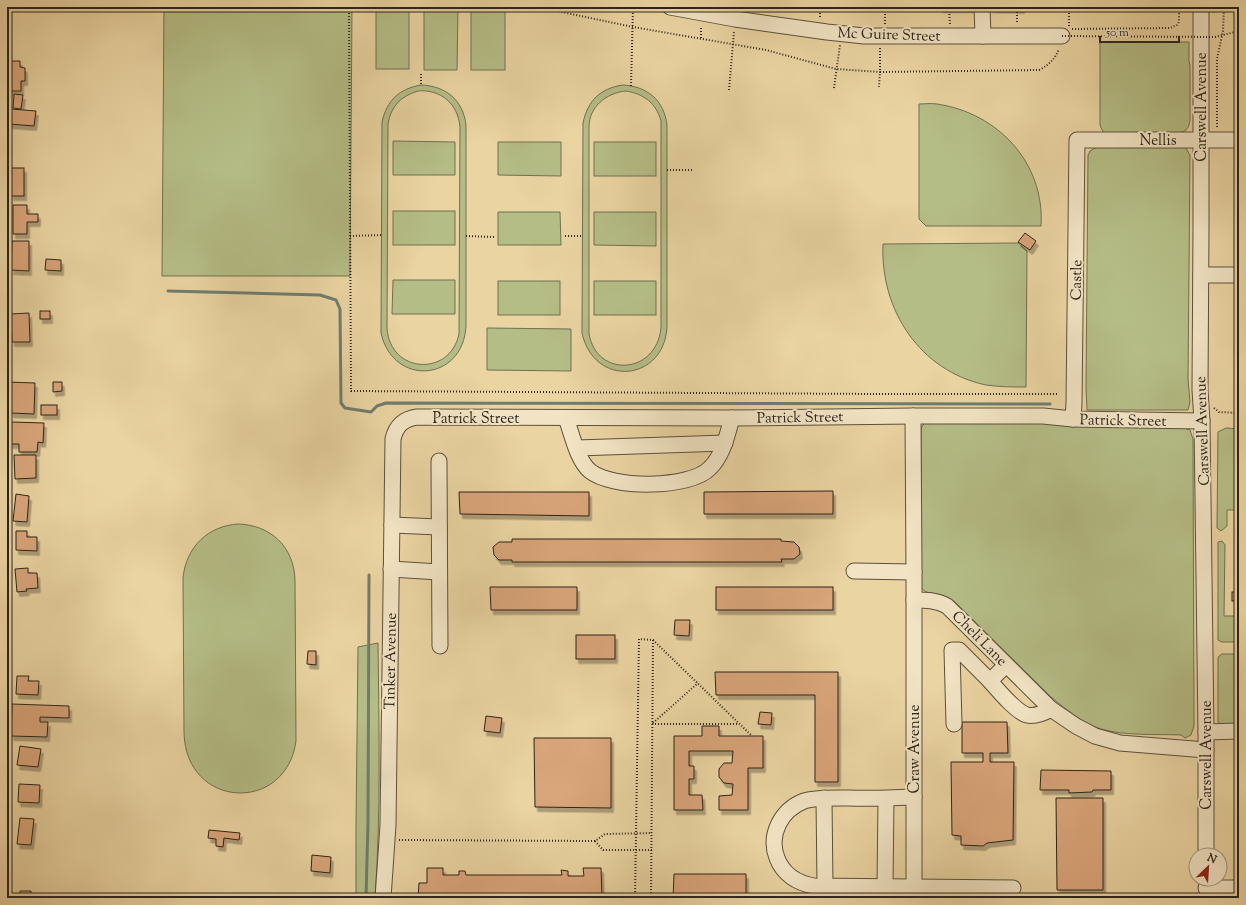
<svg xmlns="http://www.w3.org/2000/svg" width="1246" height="905" font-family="'Sorts Mill Goudy',serif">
  <defs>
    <filter id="shadow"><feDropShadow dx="2.5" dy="4.5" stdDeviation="0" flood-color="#0004"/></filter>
  </defs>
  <rect width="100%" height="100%" fill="#ead4a2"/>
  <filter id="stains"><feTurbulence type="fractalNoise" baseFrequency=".005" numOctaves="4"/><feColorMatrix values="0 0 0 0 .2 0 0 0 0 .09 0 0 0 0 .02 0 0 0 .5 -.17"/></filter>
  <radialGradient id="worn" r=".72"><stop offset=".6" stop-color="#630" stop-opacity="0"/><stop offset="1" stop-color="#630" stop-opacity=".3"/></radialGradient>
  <g fill="#b5bd86" stroke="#707050" fill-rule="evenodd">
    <path d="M164 7H352L350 276H162Z"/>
    <rect x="376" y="7" width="33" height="62"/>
    <path d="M424 7H458L457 70H424Z"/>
    <rect x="471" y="8" width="34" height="62"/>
    <path d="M1100 42H1189V61L1190 66V120C1189 128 1187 131 1179 133H1105L1102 130 1100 125Z"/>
    <path d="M421 85C446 86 463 100 466 125V326C463 382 393 387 381 333L382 122C387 100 399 89 421 85ZM418 91C441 89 458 104 460 127L459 334C450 377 390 374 387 328L388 124C391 106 401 96 418 91Z"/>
    <path d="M622 85C647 86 664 100 667 125V327C664 382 594 388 582 333L583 123C588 100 600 89 622 85ZM626 91C644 94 656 103 661 121V328C656 375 597 378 589 334V127C589 107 606 93 626 91Z"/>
    <path d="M919 104C925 104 931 103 937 104 998 113 1045 163 1041 226H926L919 219Z"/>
    <path d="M393 141 455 142V175H393Z"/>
    <path d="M498 142H561V176L498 175Z"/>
    <rect x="594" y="142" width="62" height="34"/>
    <path d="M1099 146 1183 147 1186 148 1190 155 1188 379 1190 402 1188 410H1087L1086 390 1088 155 1090 151Z"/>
    <rect x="393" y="211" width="62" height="34"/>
    <path d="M498 212H560L561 245H498Z"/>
    <path d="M594 212H656V246L594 245Z"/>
    <path d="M1018 243 1027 251 1026 387C1013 387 1000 387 986 385 920 371 880 310 883 244Z"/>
    <path d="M393 280H455V314H392Z"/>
    <rect x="498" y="281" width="62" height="34"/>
    <rect x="594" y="281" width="62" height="34"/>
    <path d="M487 328 571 329V371L487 370Z"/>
    <path d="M926 422H1053L1091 427 1184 428 1190 430 1193 439 1194 726 1191 735 1185 738 1181 735C1157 734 1124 736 1101 729 1082 723 1066 709 1051 697L955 602C951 599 946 596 941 595 932 592 926 595 921 587V430L922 426Z"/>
    <path d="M1226 428 1239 429V510H1227V526L1221 531 1217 528 1218 432Z"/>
    <path d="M238 524C271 525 294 547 295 580L296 741C286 814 186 809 184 733L183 578C186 547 208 526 238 524Z"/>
    <path d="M1222 541 1225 545 1224 616H1239V642H1222L1218 640V542Z"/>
    <path d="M378 643C379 728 381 813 375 898H356V825L358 647Z"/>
    <path d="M1222 654H1239V727L1222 725 1218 722V657Z"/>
  </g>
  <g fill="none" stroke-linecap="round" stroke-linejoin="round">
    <g stroke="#6d7d70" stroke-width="3">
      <path d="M168 291 320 295 336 300 340 309 341 403 345 408 371 412 377 406 386 403 1050 404"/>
      <path d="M366 898 368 822 369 575"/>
    </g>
  </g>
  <g fill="#d9a57a" stroke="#2c241b" filter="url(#shadow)">
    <rect x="941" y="7" width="31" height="1"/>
    <path d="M990 7H1022V9L990 8Z"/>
    <path d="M7 61H20V67L25 68V81H21V91H7Z"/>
    <path d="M14 94 23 95 21 109 13 108Z"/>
    <path d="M11 109 36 111 34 126 9 124Z"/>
    <rect x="11" y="168" width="13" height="28"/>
    <path d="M13 205H27V214H38V222H27V234H13Z"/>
    <path d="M1025 233 1036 241 1030 250 1018 242Z"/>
    <path d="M12 241H29V271L11 270Z"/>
    <path d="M46 259 61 260V271L45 270Z"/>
    <rect x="40" y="311" width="10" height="8"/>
    <path d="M29 313 30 342H12L11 314Z"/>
    <path d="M7 382 35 383 34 414 11 413V400H7Z"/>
    <path d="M53 382H62V391L53 392Z"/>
    <rect x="41" y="405" width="16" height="10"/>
    <path d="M11 422 44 423 43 443 38 442 37 452H19V444H10Z"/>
    <path d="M14 455H36V478L15 479Z"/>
    <path d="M833 491V514H704V492Z"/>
    <path d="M459 492H589V516L460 514Z"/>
    <path d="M16 494 29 496 27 522 13 521Z"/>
    <path d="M16 531H27V537H37V551L16 550Z"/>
    <path d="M512 539H781V541L794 542 799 547 800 554 794 559H781L782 562H512V560H499L494 555 493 547 499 542H512Z"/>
    <path d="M28 568V573H37L38 588 26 589 27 591 17 592 15 569Z"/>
    <path d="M490 587H577V610H491Z"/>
    <rect x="716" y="587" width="117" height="23"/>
    <rect x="1232" y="592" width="7" height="9"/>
    <path d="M675 620H690L689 636 674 635Z"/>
    <rect x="576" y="635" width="39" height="24"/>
    <path d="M308 651H316V665L307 664Z"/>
    <path d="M715 672H838V782H815V695H716Z"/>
    <path d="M17 676H29L28 681H39L38 695 16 694Z"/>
    <path d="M12 704 69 706V718L40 717V722H48L47 737 11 736Z"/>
    <path d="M760 712 772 713 771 725 758 724Z"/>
    <path d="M486 716 502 718 500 733 484 731Z"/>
    <path d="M962 722H1007L1008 753H990V762H1014L1013 840 987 843 983 846 961 845V836L952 835 951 762H983V753H962Z"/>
    <path d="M702 726H719V736H763V768H748V810H719V796L732 795 733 784 724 783 719 777V769L724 763H732L733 751H689V766H694V779H689V795H702L703 810H674V736H702Z"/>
    <path d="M534 738H611V808L535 807Z"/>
    <path d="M20 746 41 749 38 767 17 765Z"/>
    <path d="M1041 770 1111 771V790H1093L1092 792 1069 793V790H1040Z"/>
    <path d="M19 784 40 785 39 803 18 802Z"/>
    <rect x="1236" y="796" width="3" height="16"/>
    <path d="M1056 798H1103V890H1057Z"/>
    <path d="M20 818 34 819 31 845 17 844Z"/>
    <path d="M209 830 240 833 239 840 224 838 223 847 216 846V839L208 838Z"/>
    <path d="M312 855 331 857 330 873 311 871Z"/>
    <path d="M427 868H443V875H459V871H465L466 875H562L561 870 568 871V876H584L583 868H601L602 898H418L419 883H427Z"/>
    <path d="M674 874H746V898H673Z"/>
    <path d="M20 891H31V896H41V898H20Z"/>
  </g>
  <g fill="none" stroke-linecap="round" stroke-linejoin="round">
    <defs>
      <g id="minor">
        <path d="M670 7 735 19 827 32 864 36H1062"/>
        <path d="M982 7 983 36"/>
        <path d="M1201 7V227L1200 390 1202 421 1206 732V855"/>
        <path d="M1201 275H1239"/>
        <path d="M913 416 914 572V898"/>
        <path d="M566 418C572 434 577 460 590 471 612 489 690 489 710 468 723 455 727 436 732 418"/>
        <path d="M1073 419 1074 403 1077 140H1239"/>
        <path d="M577 448 725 443"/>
        <path d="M439 461 440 646"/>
        <path d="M392 525 439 527"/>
        <path d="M391 569 439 572"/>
        <path d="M854 571 914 572"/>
        <path d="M914 600C926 600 936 600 947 606L1051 709 1076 726 1095 736 1120 743 1206 750"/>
        <path d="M990 681C998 690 1016 712 1027 715 1036 717 1044 713 1051 709"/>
        <path d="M954 724 952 650H959L990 681 1006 665"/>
        <path d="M1206 732 1239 731"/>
        <path d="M914 797C892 798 871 799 849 798 837 798 815 797 804 801 781 810 768 835 777 858 783 874 797 883 814 886L1013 888"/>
        <path d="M824 798 825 886"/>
        <path d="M885 886 886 799"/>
        <path d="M1206 888H1239"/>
        <path d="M383 898 388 825 393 439C396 426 403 419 417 417L732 418 913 416H1043L1073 419 1202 421"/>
      </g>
    </defs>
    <use href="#minor" stroke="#5c503d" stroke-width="17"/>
    <g stroke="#2c241b" stroke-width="2" stroke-dasharray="1 2" stroke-linecap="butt">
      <path d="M349 7 351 391 880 394H1059"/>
      <path d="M538 7 633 27 766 50 836 69 880 72 879 87"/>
      <path d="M820 7V19"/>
      <path d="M1069 7V27"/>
      <path d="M949 8 950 25"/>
      <path d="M1017 9V24"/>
      <path d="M1213 12 1219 7"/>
      <path d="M885 24V7"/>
      <path d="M1072 29 1170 28 1177 25 1179 22V7"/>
      <path d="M701 38V26"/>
      <path d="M880 48V72L1039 70C1049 65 1055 59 1059 49"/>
      <path d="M421 74V85"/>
      <path d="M631 86 633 7"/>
      <path d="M834 88 840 45"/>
      <path d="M729 90 734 32"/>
      <path d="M1217 127V59L1223 31 1224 7"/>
      <path d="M667 170H694"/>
      <path d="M350 236 382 235"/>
      <path d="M466 236 494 237"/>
      <path d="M565 236H582"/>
      <path d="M1214 408 1219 412 1239 413"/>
      <path d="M653 640 752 736"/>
      <path d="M653 723 698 683"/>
      <path d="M652 724H739"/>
      <path d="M399 840 595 841 605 834 652 833"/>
      <path d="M595 841 603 850H652"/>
      <path d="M635 898 639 639 653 640 651 898"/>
    </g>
    <use href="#minor" stroke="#f1e3c3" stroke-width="15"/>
    <path stroke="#2c241b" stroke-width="2" stroke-dasharray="1 2" stroke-linecap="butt" d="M1062 36 1215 37 1239 31"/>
  </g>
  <g text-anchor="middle" stroke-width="4" stroke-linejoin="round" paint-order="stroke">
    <g font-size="15" fill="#2c241b" stroke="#f1e3c3">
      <text transform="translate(889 34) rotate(2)" y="5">Mc Guire Street</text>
      <text transform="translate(1201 107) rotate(-90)" y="5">Carswell Avenue</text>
      <text x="1158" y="145">Nellis</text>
      <text transform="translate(1076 280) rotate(-89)" y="5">Castle</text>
      <text transform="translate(800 417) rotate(-1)" y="5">Patrick Street</text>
      <text x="476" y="423">Patrick Street</text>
      <text transform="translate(1123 420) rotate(1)" y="5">Patrick Street</text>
      <text transform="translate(1202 431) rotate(-92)" y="5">Carswell Avenue</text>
      <text transform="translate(980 638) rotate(45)" y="5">Cheli Lane</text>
      <text transform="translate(390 661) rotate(-89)" y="5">Tinker Avenue</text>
      <text transform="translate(914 749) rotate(-90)" y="5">Craw Avenue</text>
      <text transform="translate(1206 755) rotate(-90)" y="5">Carswell Avenue</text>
    </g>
  </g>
  <rect width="1246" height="905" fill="none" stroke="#ead4a2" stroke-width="24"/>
  <rect x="8" y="8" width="1230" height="889" fill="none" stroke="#2c241b" stroke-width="2"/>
  <rect x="12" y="12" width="1222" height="881" fill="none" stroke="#2c241b"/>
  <g transform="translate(1208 867) rotate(25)"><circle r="19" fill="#f1e3c3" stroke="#a29780"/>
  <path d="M0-3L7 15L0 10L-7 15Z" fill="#8f2418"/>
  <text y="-6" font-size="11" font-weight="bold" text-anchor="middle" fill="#2c241b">N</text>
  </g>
  <path d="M1100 36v6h79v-6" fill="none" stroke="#2c241b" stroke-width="2"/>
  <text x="1106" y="36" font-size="12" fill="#2c241b" stroke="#f1e3c3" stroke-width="3" paint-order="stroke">50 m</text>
  <rect width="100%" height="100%" filter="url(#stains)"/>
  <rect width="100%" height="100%" fill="url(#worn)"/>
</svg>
